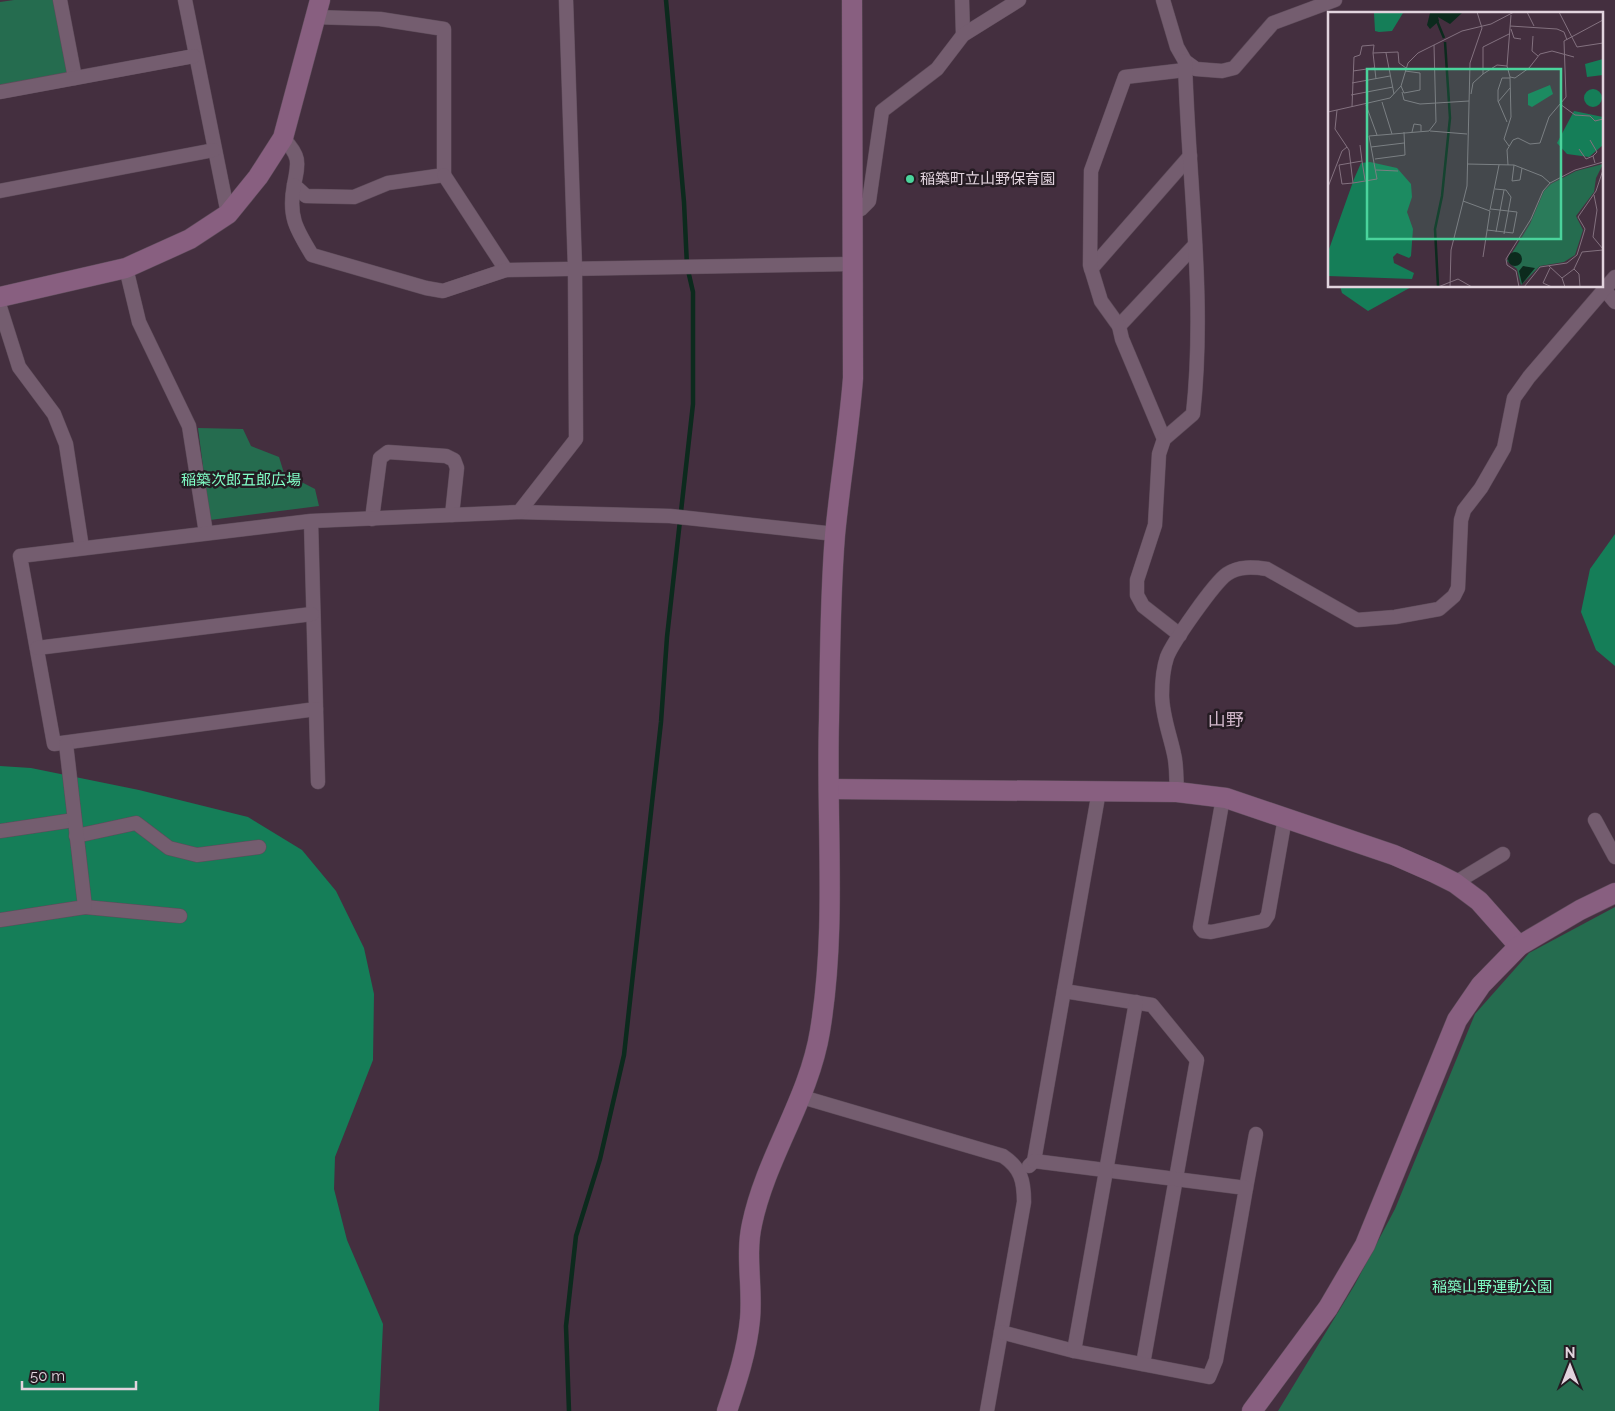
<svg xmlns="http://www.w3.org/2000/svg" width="1615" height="1411" font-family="Raleway,'Noto Sans JP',sans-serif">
  <rect width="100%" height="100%" fill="#442f3f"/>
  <g fill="#256c4f">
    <path d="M14 0H56L70 74 0 87V2Z"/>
    <path d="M198 428 243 429 251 446 279 457 284 473 315 489 319 506 210 520Z"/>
    <path d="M1615 907V1411H1278L1354 1286 1395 1209 1475 1014 1529 953Z"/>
  </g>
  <g fill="#157e58">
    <path d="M1340 286H1413L1368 311 1342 293Z"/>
    <path d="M1615 534V666L1596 650 1581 612 1590 569Z"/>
    <path d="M0 766 31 768 139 790 248 817 302 850 336 891 364 948 374 994 373 1060 335 1157 334 1189 347 1240 383 1324 379 1411H0Z"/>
  </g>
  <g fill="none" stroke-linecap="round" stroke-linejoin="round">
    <path stroke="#0c2a1d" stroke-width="4.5" d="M569 1411 566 1326 576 1236 600 1159 624 1055 661 722 667 637 693 404V292L687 266 684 202 666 0"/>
    <defs>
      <g id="street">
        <path d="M60 0 75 78"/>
        <path d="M185 0 228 214"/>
        <path d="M962 0 963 35"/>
        <path d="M1163 0 1177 47 1185 61 1196 69 1222 71 1234 68 1273 23 1335 0"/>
        <path d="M0 92 194 56"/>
        <path d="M283 138C300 156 299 161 294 185L306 196 354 197 388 183 444 175V29L380 19 314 17"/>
        <path d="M444 175 506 270"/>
        <path d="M294 185C288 216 296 229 312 255L426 288 443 291 506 270 851 264"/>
        <path d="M0 191 214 150"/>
        <path d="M852 214 861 209 869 201 882 111 937 69 963 35 1019 0"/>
        <path d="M126 268 139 322 189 426 206 533"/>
        <path d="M1091 269 1190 156"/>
        <path d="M1604 289 1615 302"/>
        <path d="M0 307 19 367 54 414 66 444 82 548"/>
        <path d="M1119 326 1195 245"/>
        <path d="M1164 439 1122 339 1119 326 1101 301 1090 265 1091 171 1125 77 1185 70"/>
        <path d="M519 512 670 516 835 534"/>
        <path d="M372 519 380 458 388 452 446 456 454 460 457 468 452 515"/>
        <path d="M311 521 316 709 54 744 20 556 311 521 519 512 576 439 575 268 566 0"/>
        <path d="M1180 635 1143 606 1137 595V580L1155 525 1159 454 1164 439 1193 414C1206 297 1188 179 1185 61"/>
        <path d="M37 648 312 614"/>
        <path d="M316 709 318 782"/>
        <path d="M1177 792C1176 780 1177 766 1174 754 1170 735 1162 715 1162 695 1162 682 1163 669 1167 657 1173 642 1214 583 1227 574 1239 566 1253 567 1267 569L1357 620 1395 617 1439 609 1454 596 1458 588 1461 520 1464 510 1481 488 1504 448 1514 398 1529 377 1615 277"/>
        <path d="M1223 798 1200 927 1203 931 1211 932 1264 921 1268 915 1285 818"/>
        <path d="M1595 820 1615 857"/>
        <path d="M0 831 74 820"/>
        <path d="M76 836 136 823 169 848 197 855 259 847"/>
        <path d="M1455 883 1503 854"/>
        <path d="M85 907 180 916"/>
        <path d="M0 920 85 907 66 744"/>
        <path d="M1064 991 1152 1005 1197 1060 1143 1364"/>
        <path d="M802 1097 1003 1156C1021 1168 1024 1181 1024 1202L987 1411"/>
        <path d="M1029 1166 1034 1161 1099 791"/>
        <path d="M1246 1188 1256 1134"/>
        <path d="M1001 1332 1074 1351 1209 1377 1216 1360 1246 1188 1034 1161"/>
        <path d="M1074 1351 1136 1002"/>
      </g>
      <g id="secondary">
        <path d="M0 297 126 268 190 239 228 214 258 177 283 138 320 0"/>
        <path d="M829 789 1177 792 1226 798 1394 855 1435 873 1455 883 1479 901 1519 946"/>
        <path d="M727 1411C737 1381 747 1351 750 1319 753 1288 745 1255 752 1224 766 1157 809 1099 820 1031 837 928 826 823 829 720 830 658 830 596 835 535 840 482 849 430 853 378L852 0"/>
        <path d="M1252 1411 1328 1308 1365 1245 1457 1020 1481 985 1519 946 1580 910 1615 893"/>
      </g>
    </defs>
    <use href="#street" stroke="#5e4c5a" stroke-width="15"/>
    <use href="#secondary" stroke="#5e4c5a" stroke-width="21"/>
    <use href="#street" stroke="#745d6f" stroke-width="14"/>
    <use href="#secondary" stroke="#885f80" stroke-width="20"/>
  </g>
  <circle fill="#4ad49c" stroke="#241b22" stroke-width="2" cx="910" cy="179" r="5"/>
  <g text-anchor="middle" stroke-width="5" stroke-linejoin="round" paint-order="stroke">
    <g font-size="15" fill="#e2d4de" stroke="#241b22" text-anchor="start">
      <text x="920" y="184">稲築町立山野保育園</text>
    </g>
    <g font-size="15" fill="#81fec6" stroke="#241b22">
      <text x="241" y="485">稲築次郎五郎広場</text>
      <text x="1492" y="1292">稲築山野運動公園</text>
    </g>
    <g font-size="18" fill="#d0b6c9" stroke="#241b22">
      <text x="1226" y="726">山野</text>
    </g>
  </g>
  <g transform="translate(1328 12)">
    <rect width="275" height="275" fill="#442f3f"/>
    <path d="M275 152 268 166 266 180 248 204 255 218 247 243 236 250 212 254 193 273 189 257 179 249 202 212 216 179 223 172 248 159Z" fill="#256c4f"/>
    <path d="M46 1V0L75 1 64 19 51 20 47 19ZM275 47V63L259 65 257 52ZM222 73 225 82 204 95 200 93V82ZM256 86a9 9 0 1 1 18 0a9 9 0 1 1-18 0ZM246 99 275 105V133L261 145 239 142 229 131ZM42 150 69 156 83 172 84 185 79 200 85 217 83 244 81 246 69 241 65 245 66 251 86 261 84 267 0 264V240L26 167 33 151Z" fill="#157e58"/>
    <path d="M102 1V0L134 1 122 12 110 5 111 9 102 17 99 13ZM180 247a7 7 0 1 1 14 0a7 7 0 1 1-14 0ZM195 254 207 256 194 272 191 259Z" fill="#0c2a1d"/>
    <path fill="none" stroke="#0c2a1d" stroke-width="2.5" d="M109 9 116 26M110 274 107 217 114 184 122 106 117 30"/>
    <path fill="none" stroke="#83717f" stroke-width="1" d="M199 0 206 14M231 0 249 35 275 31M183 3 179 54 182 65 187 66 201 56 212 42 224 39 246 45M182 14 229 17 236 20 239 28M183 17 186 26 193 27M205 24 204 39 210 44M45 41 48 67M58 41 66 82M25 59 46 56M155 62V35L181 22M24 71 62 64M73 74 76 81 92 78V61L77 59M74 80 76 88 92 92 141 89M143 82 145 71 155 62 169 53 179 54M23 83 65 75M54 90 64 122M170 90 182 76M232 92 247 103 262 104 267 109 275 107M38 93 49 123M24 95 26 45 32 43 34 34 46 33 45 41 70 40 71 51 78 56M9 98 7 117 21 138 25 171 49 167 41 124 101 119 108 110 106 33M0 100 62 86 73 74 80 51 90 41 134 19 163 12 186 0M179 110 170 89V78L174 66H182M102 119 139 122M84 120 86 112 93 113V119M262 128 269 140 265 144 267 151M32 133 34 149M181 134 176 127 183 105 182 65M43 135 76 131M251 137 258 147 265 144M47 147 77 143 76 120M139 152 186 153 214 164 222 171M180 153 179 138 185 128 190 126 202 132 212 131 221 105 238 85 236 29 275 8M186 153 184 169 192 168 194 156M48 158 70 159M25 171 14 172 11 153 34 149 37 168M0 175 14 139 19 135M167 177 178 178 183 185 176 222M266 183 269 198 265 225 275 237M135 189 162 199 155 245M162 198 171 153M159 218 185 221 189 200 163 197M168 220 176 178M221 254 234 266 237 275M222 256 215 271 224 275M246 257 251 262 252 275M234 266 246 257 254 240 275 238M110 275 130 267 144 275M122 275 123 238 139 174 142 51 154 16 149 0M191 275 188 259 179 253 178 247 203 207 215 179 222 171 247 158 275 150M196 275 212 255 239 251 249 243 257 217 250 205 268 179 275 158"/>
    <path fill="#4ad49c" fill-opacity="0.15" stroke="#4ad49c" stroke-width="2.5" d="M39 57H233V227H39Z"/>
    <rect width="275" height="275" fill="none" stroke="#e2d4de" stroke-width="2.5"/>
  </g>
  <g transform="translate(1570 1366)" stroke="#241b22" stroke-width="4" paint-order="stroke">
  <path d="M0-4L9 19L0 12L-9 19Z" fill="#e2d4de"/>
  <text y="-8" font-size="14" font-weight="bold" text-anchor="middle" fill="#e2d4de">N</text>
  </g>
  <path d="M22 1381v8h114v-8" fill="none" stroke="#e2d4de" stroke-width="2.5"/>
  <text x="30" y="1381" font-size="15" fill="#e2d4de" stroke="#241b22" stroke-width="4" paint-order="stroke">50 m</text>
</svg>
